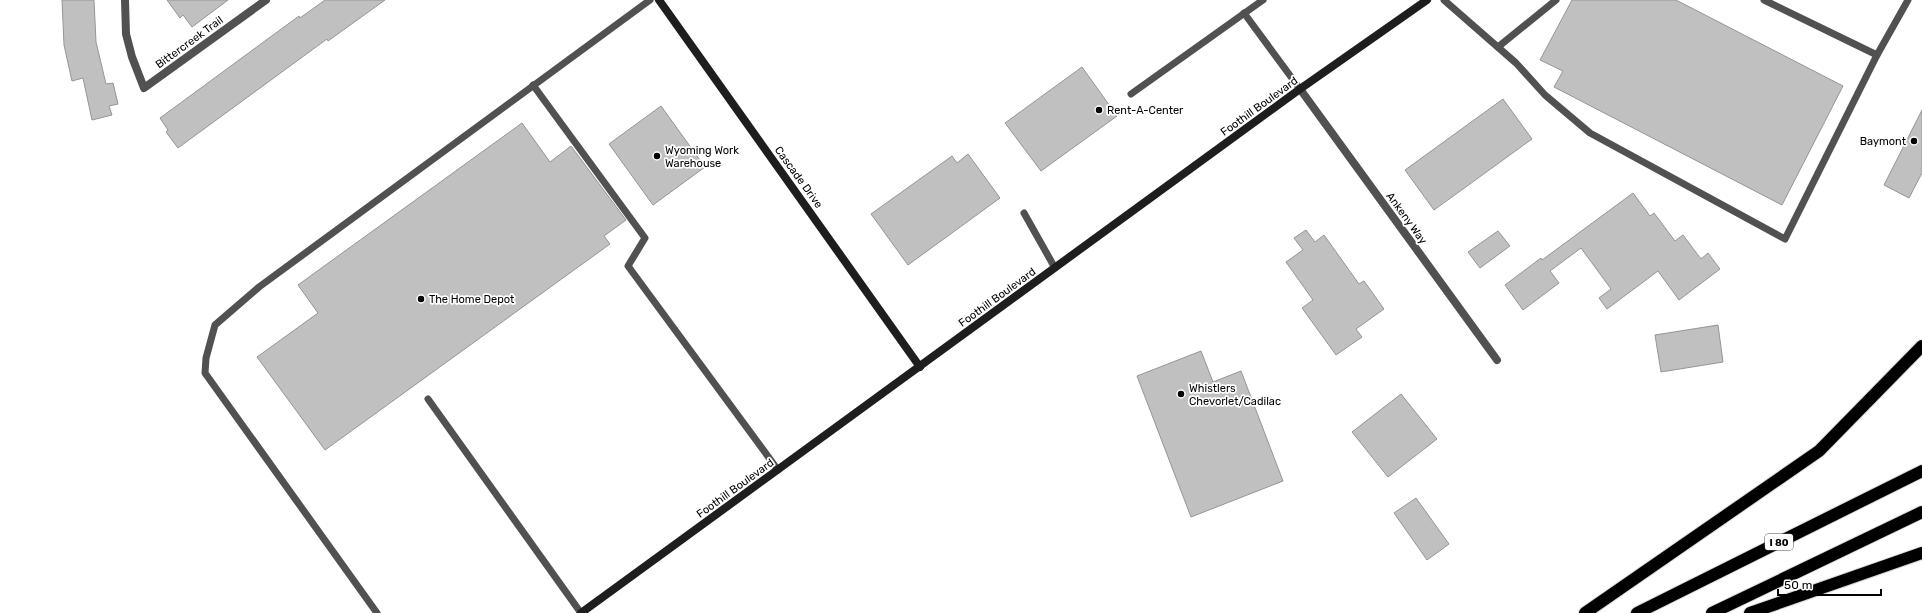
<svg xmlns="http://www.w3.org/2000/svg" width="1922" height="613" font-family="Rubik,sans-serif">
  <rect width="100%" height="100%" fill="#fff"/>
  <g fill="#c0c0c0" stroke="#959595">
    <path d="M62 0H94L96 42 106 84 113 83 118 104 109 106 112 115 92 120 83 78 72 81 64 45Z"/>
    <path d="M167 0H228L192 27 183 15 180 18Z"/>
    <path d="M325 0H385L328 41 327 39 178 148 166 132 168 130 160 118 299 16 300 18Z"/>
    <path d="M1572 0H1676L1843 86 1782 205 1554 87 1563 71 1540 60Z"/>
    <path d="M1082 67 1117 116 1041 171 1005 123Z"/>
    <path d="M1503 99 1532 139 1434 210 1405 170Z"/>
    <path d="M661 106 705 167 653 205 609 144Z"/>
    <path d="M1922 110V173L1909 198 1884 185Z"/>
    <path d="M522 123 550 162 571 146 626 220 604 236 610 244 325 450 257 357 318 313 298 285Z"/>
    <path d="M968 154 1000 198 908 265 871 214 952 156 957 163Z"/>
    <path d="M1633 193 1650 216 1654 213 1675 241 1683 235 1701 259 1708 253 1720 269 1679 300 1658 271 1607 309 1599 298 1611 289 1581 248 1550 271 1559 283 1523 310 1505 285 1541 258 1542 260Z"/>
    <path d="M1306 230 1315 242 1324 235 1359 284 1364 281 1384 309 1356 329 1362 337 1336 355 1302 308 1313 300 1286 262 1303 250 1294 238Z"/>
    <path d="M1498 231 1510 246 1480 268 1468 252Z"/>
    <path d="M1718 325 1723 362 1661 372 1655 335Z"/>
    <path d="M1201 351 1213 382 1241 371 1283 481 1191 517 1137 376Z"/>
    <path d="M1401 394 1437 439 1388 477 1352 432Z"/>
    <path d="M1416 498 1449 544 1427 560 1394 513Z"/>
  </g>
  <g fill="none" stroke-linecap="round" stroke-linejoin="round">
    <defs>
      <g id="highway">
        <path d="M1585 613 1819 451 1922 346"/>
        <path d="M1637 613 1922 471"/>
        <path d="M1712 613 1922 512"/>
        <path d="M1750 613 1922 553"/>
      </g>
    </defs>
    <use href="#highway" stroke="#dbdbdb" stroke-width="14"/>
    <g stroke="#515151" stroke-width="7">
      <path d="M1444 0 1516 63 1545 95 1590 133 1785 239 1877 55"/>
      <path d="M1764 0 1877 55 1908 0"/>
      <path d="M1244 13 1300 89"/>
      <path d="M1498 47 1556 0"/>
      <path d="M533 85 645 238 628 266 778 470"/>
      <path d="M1131 94 1263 0"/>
      <path d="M1024 213 1055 268"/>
      <path d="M428 399 581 613"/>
      <path d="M377 613 205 373 206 358 215 325 259 287 650 0"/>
    </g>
    <g stroke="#515151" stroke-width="8">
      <path d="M125 0 126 34 132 57 144 88 266 0"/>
      <path d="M1300 89 1497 360"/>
    </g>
    <g stroke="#1e1e1e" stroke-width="8">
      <path d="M659 0 920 367"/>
      <path d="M581 613 1300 89 1427 0"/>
    </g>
    <use href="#highway" stroke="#000" stroke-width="12"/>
  </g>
  <g fill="#000" stroke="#fff" stroke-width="1.5">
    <circle cx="1099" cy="110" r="4"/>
    <circle cx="1914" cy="141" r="4"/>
    <circle cx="657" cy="156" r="4"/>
    <circle cx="421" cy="299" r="4"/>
    <circle cx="1181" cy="394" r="4"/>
  </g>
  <g text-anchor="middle" stroke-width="3.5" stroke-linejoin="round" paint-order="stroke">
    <rect fill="#fff" stroke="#4c4c4c" stroke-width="1" x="1765" y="534" width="28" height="16" rx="3"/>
    <g font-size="10" font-weight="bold" fill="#000">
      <text x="1779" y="546">I 80</text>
    </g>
    <g font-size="11" fill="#000" stroke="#fff">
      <text transform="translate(189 42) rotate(-36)" y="4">Bittercreek Trail</text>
      <text transform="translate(1259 106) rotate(-36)" y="4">Foothill Boulevard</text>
      <text transform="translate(799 177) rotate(54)" y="4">Cascade Drive</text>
      <text transform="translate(1407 218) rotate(54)" y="4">Ankeny Way</text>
      <text transform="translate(997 297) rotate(-36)" y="4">Foothill Boulevard</text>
      <text transform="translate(735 488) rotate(-36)" y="4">Foothill Boulevard</text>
    </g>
    <g font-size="11" fill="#000" stroke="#fff" text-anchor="start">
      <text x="1107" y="114">Rent-A-Center</text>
      <text x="1906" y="145" text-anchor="end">Baymont</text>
      <text x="665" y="154">Wyoming Work<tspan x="665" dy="13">Warehouse</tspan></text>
      <text x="429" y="303">The Home Depot</text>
      <text x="1189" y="392">Whistlers<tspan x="1189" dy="13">Chevorlet/Cadilac</tspan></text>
    </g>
  </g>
  <path d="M1778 589v6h103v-6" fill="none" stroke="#000000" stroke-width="2"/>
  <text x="1784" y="589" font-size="12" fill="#000000" stroke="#ffffff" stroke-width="3" paint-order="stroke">50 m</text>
</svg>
